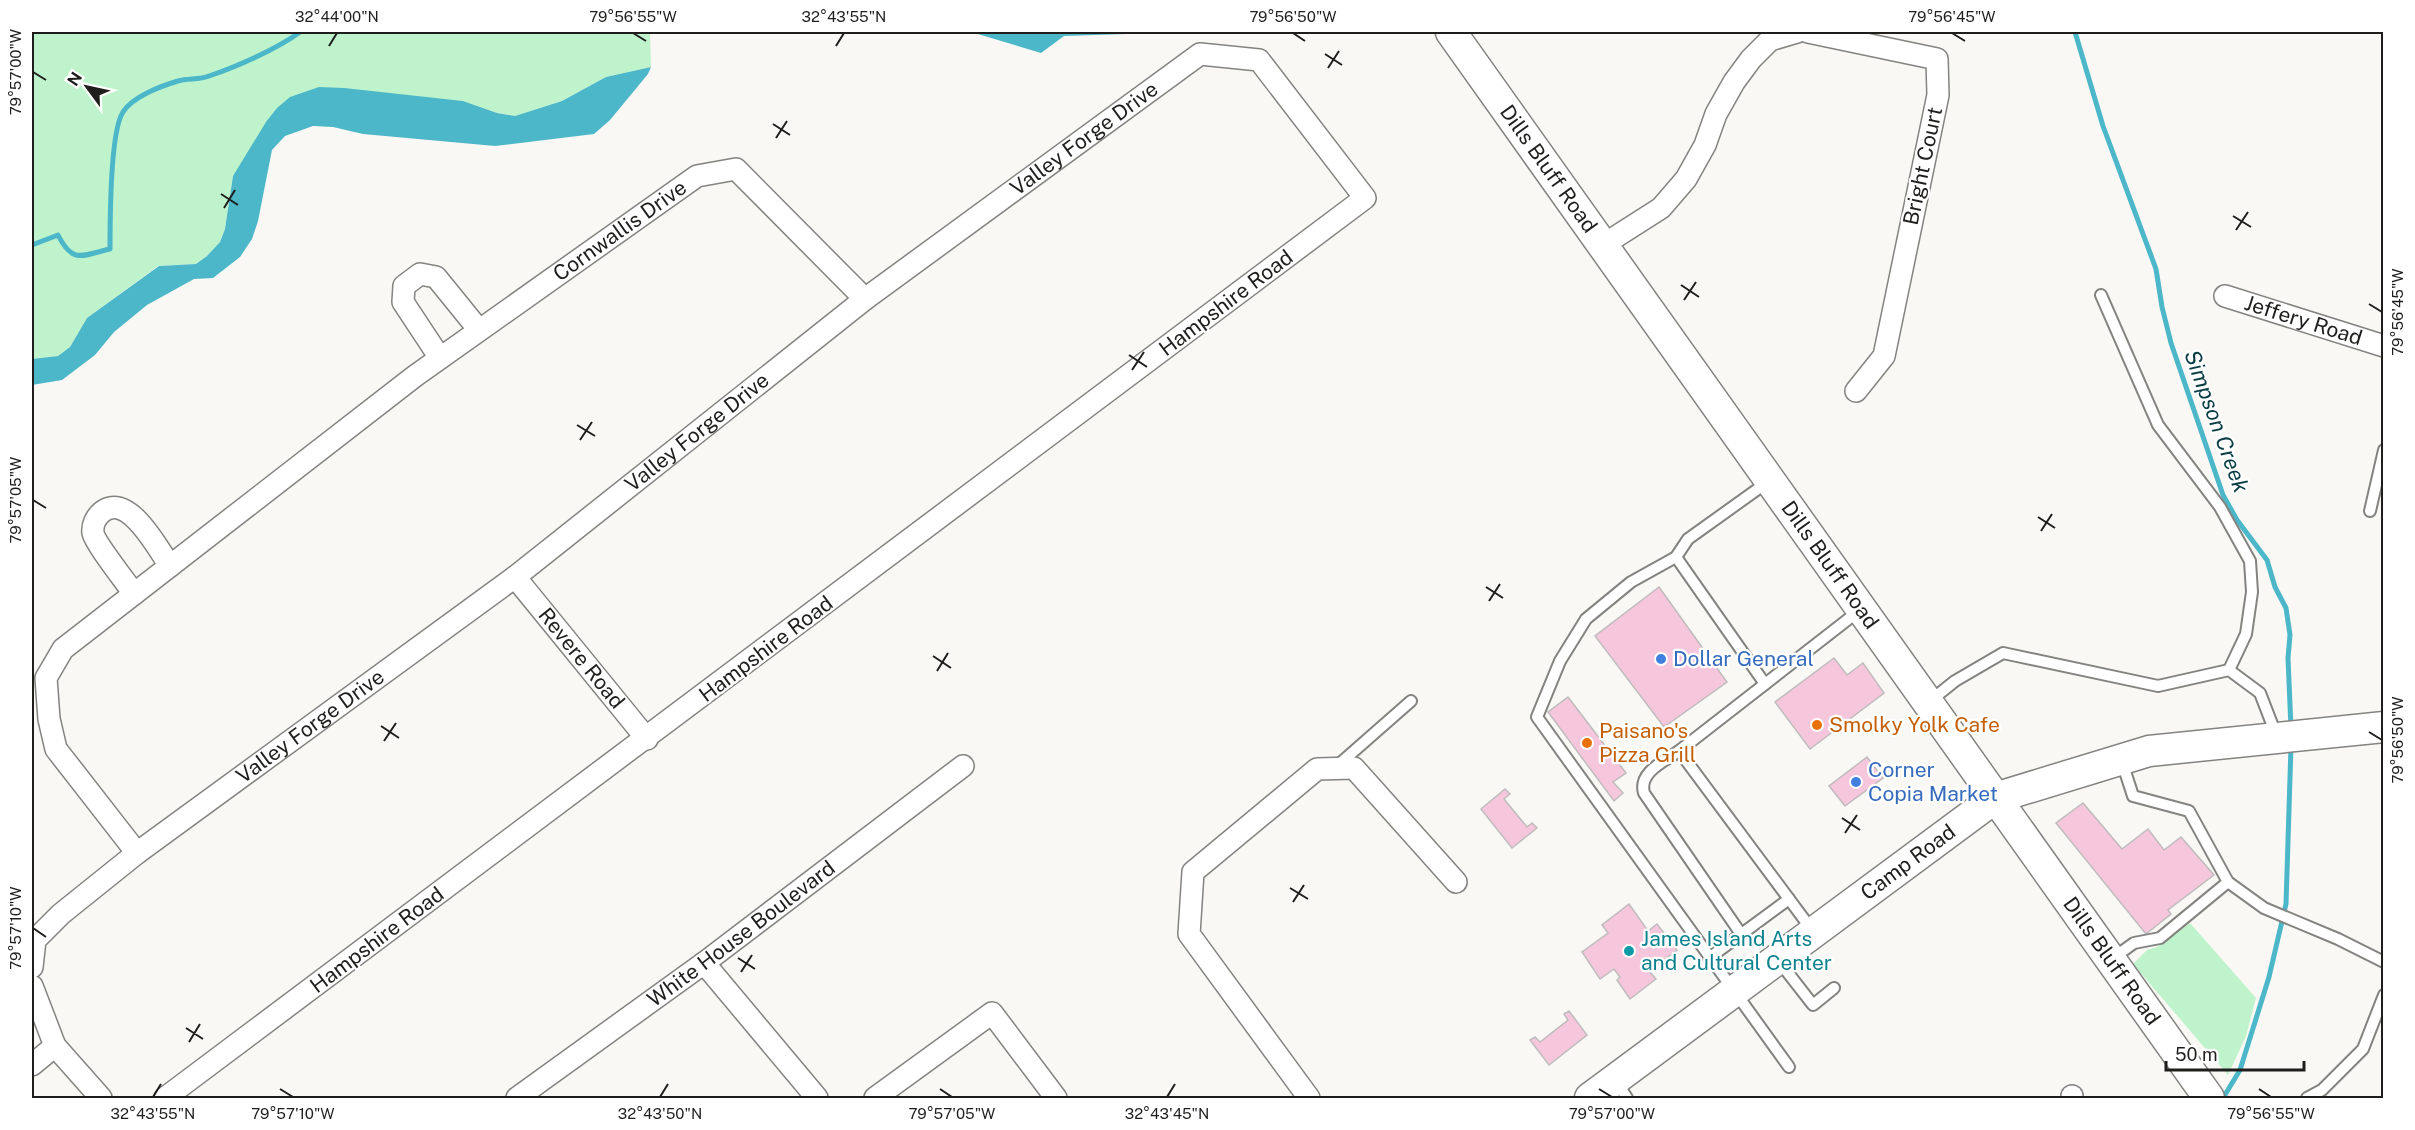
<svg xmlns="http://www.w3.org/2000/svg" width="2415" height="1130" font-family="'Public Sans',sans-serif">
  <rect width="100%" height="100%" fill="#f9f8f5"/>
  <g fill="#bff3cc">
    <path d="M37 32H650L651 67 606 77 562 101 515 116 497 113 463 101 319 87 233 176 225 229 220 242 207 256 196 264 158 266 87 318 70 347 58 356 32 359V36Z"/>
    <path d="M2190 923 2256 998 2246 1036 2228 1075 2133 964 2147 950 2157 947Z"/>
  </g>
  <g fill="#4bb7c8">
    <path d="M971 32H1131L1126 34 1064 36 1041 53Z"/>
    <path d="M651 67 648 74 610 120 594 134 495 146 363 134 333 127 313 126 285 136 272 150 258 221 252 239 240 257 213 278 194 279 147 305 114 332 95 355 62 380 32 385V359L58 356 70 347 87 318 159 266 196 264 207 256 220 242 225 229 233 176 266 122 277 108 290 97 319 87 344 88 463 101 497 113 515 116 562 101 606 77Z"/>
  </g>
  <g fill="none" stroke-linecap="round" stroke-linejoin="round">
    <g stroke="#4bb7c8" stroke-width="5">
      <path d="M2075 32 2103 126 2156 269 2162 307 2171 343 2223 495 2237 520 2267 560 2275 587 2286 608 2290 635 2288 658 2291 728"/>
      <path d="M32 245 58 235C73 265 83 255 110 249 110 222 110 132 123 112 132 97 161 86 178 81 188 78 199 80 209 76 236 67 277 49 300 32"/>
      <path d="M2223 1098 2240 1070 2269 977 2286 904 2291 746"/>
    </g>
  </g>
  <g fill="#f6c7dc" stroke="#bfbcbd" stroke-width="1.5">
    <path d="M1659 587 1727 682 1664 727 1595 636Z"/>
    <path d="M1834 658 1847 675 1863 663 1884 693 1810 749 1775 702Z"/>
    <path d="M1568 697 1626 773 1613 782 1623 793 1614 801 1548 712Z"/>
    <path d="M1867 757 1883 778 1845 806 1829 786Z"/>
    <path d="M1505 789 1510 794 1504 799 1527 827 1532 823 1537 828 1512 848 1481 809Z"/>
    <path d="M2083 803 2122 849 2148 829 2164 850 2181 837 2214 875 2168 910 2171 914 2146 934 2056 823Z"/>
    <path d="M1629 904 1648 931 1657 924 1677 950 1649 971 1656 979 1630 999 1617 980 1620 977 1614 969 1600 979 1582 952 1608 933 1602 925Z"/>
    <path d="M1569 1011 1587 1035 1549 1065 1530 1040 1535 1037 1540 1042 1568 1020 1564 1014Z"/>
  </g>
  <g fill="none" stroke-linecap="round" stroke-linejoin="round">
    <defs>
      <g id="lane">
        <path d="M2101 295 2158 425 2220 507 2250 561 2252 592 2246 634 2229 670"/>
        <path d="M2370 511 2384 450"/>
        <path d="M1676 557 1631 582 1586 619 1560 661 1537 717 1789 1067"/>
        <path d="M1765 684 1676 557 1688 539 1769 481"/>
        <path d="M1930 701 1955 681 2003 653 2158 686 2229 670 2260 693 2277 737"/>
        <path d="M1679 751C1665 761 1638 772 1644 793L1741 934"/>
        <path d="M2122 762 2133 796 2189 811 2228 882 2264 908 2338 939 2384 962"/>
        <path d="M1337 766 1411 701"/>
        <path d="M1812 930 1679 751 1860 610"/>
        <path d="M1709 958 1789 899"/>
        <path d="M2113 958 2134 943 2160 938 2228 882"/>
        <path d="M1778 960 1813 1005 1834 988"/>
        <path d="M1616 1081 1627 1098"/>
        <path d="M2307 1098 2322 1090 2363 1049 2384 995"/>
      </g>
      <g id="street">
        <path d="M1808 32 1937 59 1938 95 1884 356 1856 391"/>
        <path d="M1603 245 1661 208 1686 179 1705 145 1716 114 1734 82 1751 59 1770 40 1797 32"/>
        <path id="s1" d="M2225 296 2384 346"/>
        <path d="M440 358 403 302 404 286 420 274 436 277 479 330"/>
        <path id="s2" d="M515 577 647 739"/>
        <path d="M134 594C126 582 95 543 93 533 92 525 96 517 102 512 128 491 158 549 170 566"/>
        <path id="s3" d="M137 853 56 749 49 719 46 678 63 649 415 376 697 176 736 169 865 299"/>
        <path d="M704 963 817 1098"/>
        <path id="s4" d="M32 967 35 940 61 914 137 853 515 577 865 299 1200 54 1259 60 1365 198 165 1098"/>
        <path d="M32 986 55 1046 101 1098"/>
        <path d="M32 1065 55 1046"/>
        <path id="s5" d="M517 1098 704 963 963 766"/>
        <path d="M875 1098 992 1013 1056 1098"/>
        <path d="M1309 1098 1189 934 1193 872 1317 769 1354 768 1456 882"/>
        <path d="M2072 1098V1096"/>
      </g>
      <g id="secondary">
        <path id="s6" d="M1451 32 2209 1098"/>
        <path id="s7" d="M1590 1098 1995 798 2149 751 2384 727"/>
      </g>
    </defs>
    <use href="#lane" stroke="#838380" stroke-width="14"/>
    <use href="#street" stroke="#838380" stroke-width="24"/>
    <use href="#secondary" stroke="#838380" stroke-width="33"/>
    <use href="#lane" stroke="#fff" stroke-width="10"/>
    <use href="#street" stroke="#fff" stroke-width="21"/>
    <use href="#secondary" stroke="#fff" stroke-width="30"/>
  </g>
  <path fill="none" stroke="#1f1e1d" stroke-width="2" d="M633 33 646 41M1293 33 1305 41M1952 33 1965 41M329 46 337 33M836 46 844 33M1325 54 1342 65M1328 68 1339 51M33 72 46 80M773 124 790 135M776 138 787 121M221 194 238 205M224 208 235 190M2233 216 2251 227M2236 230 2248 212M1681 285 1699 297M1684 300 1696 282M2369 304 2382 312M1129 355 1147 367M1132 370 1144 352M577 425 595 436M580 440 592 422M33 500 46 508M2038 517 2055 528M2041 531 2052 514M1486 587 1503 598M1489 601 1500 584M933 656 951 668M937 671 948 653M381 726 399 738M2369 732 2382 740M384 741 396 723M1842 818 1860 830M1845 833 1857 815M1290 888 1308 899M1293 902 1304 885M33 928 46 937M738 958 755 969M741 972 752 955M186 1028 203 1039M189 1042 200 1024M280 1089 293 1097M940 1089 952 1097M1599 1089 1612 1097M2259 1089 2271 1097M153 1097 161 1084M660 1097 668 1084M1167 1097 1175 1084"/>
  <g fill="#3f7fe0" stroke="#fff" stroke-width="2">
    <circle cx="1661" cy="659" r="6"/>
    <circle cx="1856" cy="782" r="6"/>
  </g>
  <g fill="#e8710a" stroke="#fff" stroke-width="2">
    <circle cx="1817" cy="725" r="6"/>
    <circle cx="1587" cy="743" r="6"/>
  </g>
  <circle fill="#0f9aa8" stroke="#fff" stroke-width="2" cx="1629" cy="951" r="6"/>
  <g text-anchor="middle" stroke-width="4.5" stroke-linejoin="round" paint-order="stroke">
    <g font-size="21" fill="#1f1e1d" stroke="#fff">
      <text dy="7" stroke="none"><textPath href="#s4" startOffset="1348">Valley Forge Drive</textPath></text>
      <text transform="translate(1923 166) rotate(-78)" y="7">Bright Court</text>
      <text dy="7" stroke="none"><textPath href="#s6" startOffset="168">Dills Bluff Road</textPath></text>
      <text dy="7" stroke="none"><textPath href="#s3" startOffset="934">Cornwallis Drive</textPath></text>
      <text transform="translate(1226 303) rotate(-37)" y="7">Hampshire Road</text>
      <text dy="7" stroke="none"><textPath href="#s1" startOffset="82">Jeffery Road</textPath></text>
      <text dy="7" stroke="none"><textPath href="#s4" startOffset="862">Valley Forge Drive</textPath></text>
      <text dy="7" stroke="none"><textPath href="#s6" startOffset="654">Dills Bluff Road</textPath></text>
      <text transform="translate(766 649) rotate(-37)" y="7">Hampshire Road</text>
      <text dy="7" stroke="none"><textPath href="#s2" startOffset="105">Revere Road</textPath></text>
      <text dy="7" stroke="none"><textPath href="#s4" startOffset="376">Valley Forge Drive</textPath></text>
      <text dy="7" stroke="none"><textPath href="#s7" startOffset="396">Camp Road</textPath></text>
      <text dy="7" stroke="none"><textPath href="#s5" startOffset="278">White House Boulevard</textPath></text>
      <text transform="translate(377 940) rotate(-37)" y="7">Hampshire Road</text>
      <text dy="7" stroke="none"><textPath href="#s6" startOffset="1140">Dills Bluff Road</textPath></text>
    </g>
    <g font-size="21" fill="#366cbe" stroke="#fff" text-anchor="start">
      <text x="1673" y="666">Dollar General</text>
      <text x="1868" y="777">Corner<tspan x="1868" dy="24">Copia Market</tspan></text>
    </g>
    <g font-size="21" fill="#c56008" stroke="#fff" text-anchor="start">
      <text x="1829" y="732">Smolky Yolk Cafe</text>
      <text x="1599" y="738">Paisano's<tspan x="1599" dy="24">Pizza Grill</tspan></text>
    </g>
    <g font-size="21" fill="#0d838f" stroke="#fff" text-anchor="start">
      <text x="1641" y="946">James Island Arts<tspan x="1641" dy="24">and Cultural Center</tspan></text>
    </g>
    <g font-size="22" font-style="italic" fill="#0a3d44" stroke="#fff">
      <text transform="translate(2217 421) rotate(70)" y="8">Simpson Creek</text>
    </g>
  </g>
  <rect width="2415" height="1130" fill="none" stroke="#ffffff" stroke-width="66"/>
  <g transform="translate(87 87) rotate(303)" stroke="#ffffff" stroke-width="4.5" paint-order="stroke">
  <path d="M0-4.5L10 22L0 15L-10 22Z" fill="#1f1e1d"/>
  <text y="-9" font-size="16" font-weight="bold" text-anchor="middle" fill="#1f1e1d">N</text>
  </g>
  <path d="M2166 1061v9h138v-9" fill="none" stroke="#1f1e1d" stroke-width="3"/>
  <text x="2175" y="1061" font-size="18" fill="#1f1e1d" stroke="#ffffff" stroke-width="4.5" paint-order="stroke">50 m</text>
  <rect x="33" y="33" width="2349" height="1064" fill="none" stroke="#1f1e1d" stroke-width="2"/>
  <g font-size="15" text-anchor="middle" fill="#1f1e1d">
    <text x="337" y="22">32°44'00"N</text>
    <text x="633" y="22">79°56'55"W</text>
    <text x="844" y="22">32°43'55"N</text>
    <text x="1293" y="22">79°56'50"W</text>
    <text x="1952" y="22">79°56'45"W</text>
    <text transform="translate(16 72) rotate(-90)" y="5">79°57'00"W</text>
    <text transform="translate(2398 312) rotate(-90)" y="5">79°56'45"W</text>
    <text transform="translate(16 500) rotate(-90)" y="5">79°57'05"W</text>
    <text transform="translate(2398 740) rotate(-90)" y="5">79°56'50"W</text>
    <text transform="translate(16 928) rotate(-90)" y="5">79°57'10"W</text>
    <text x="153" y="1119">32°43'55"N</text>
    <text x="293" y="1119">79°57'10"W</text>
    <text x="660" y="1119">32°43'50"N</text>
    <text x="952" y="1119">79°57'05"W</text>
    <text x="1167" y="1119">32°43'45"N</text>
    <text x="1612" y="1119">79°57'00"W</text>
    <text x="2271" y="1119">79°56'55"W</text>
  </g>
</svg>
